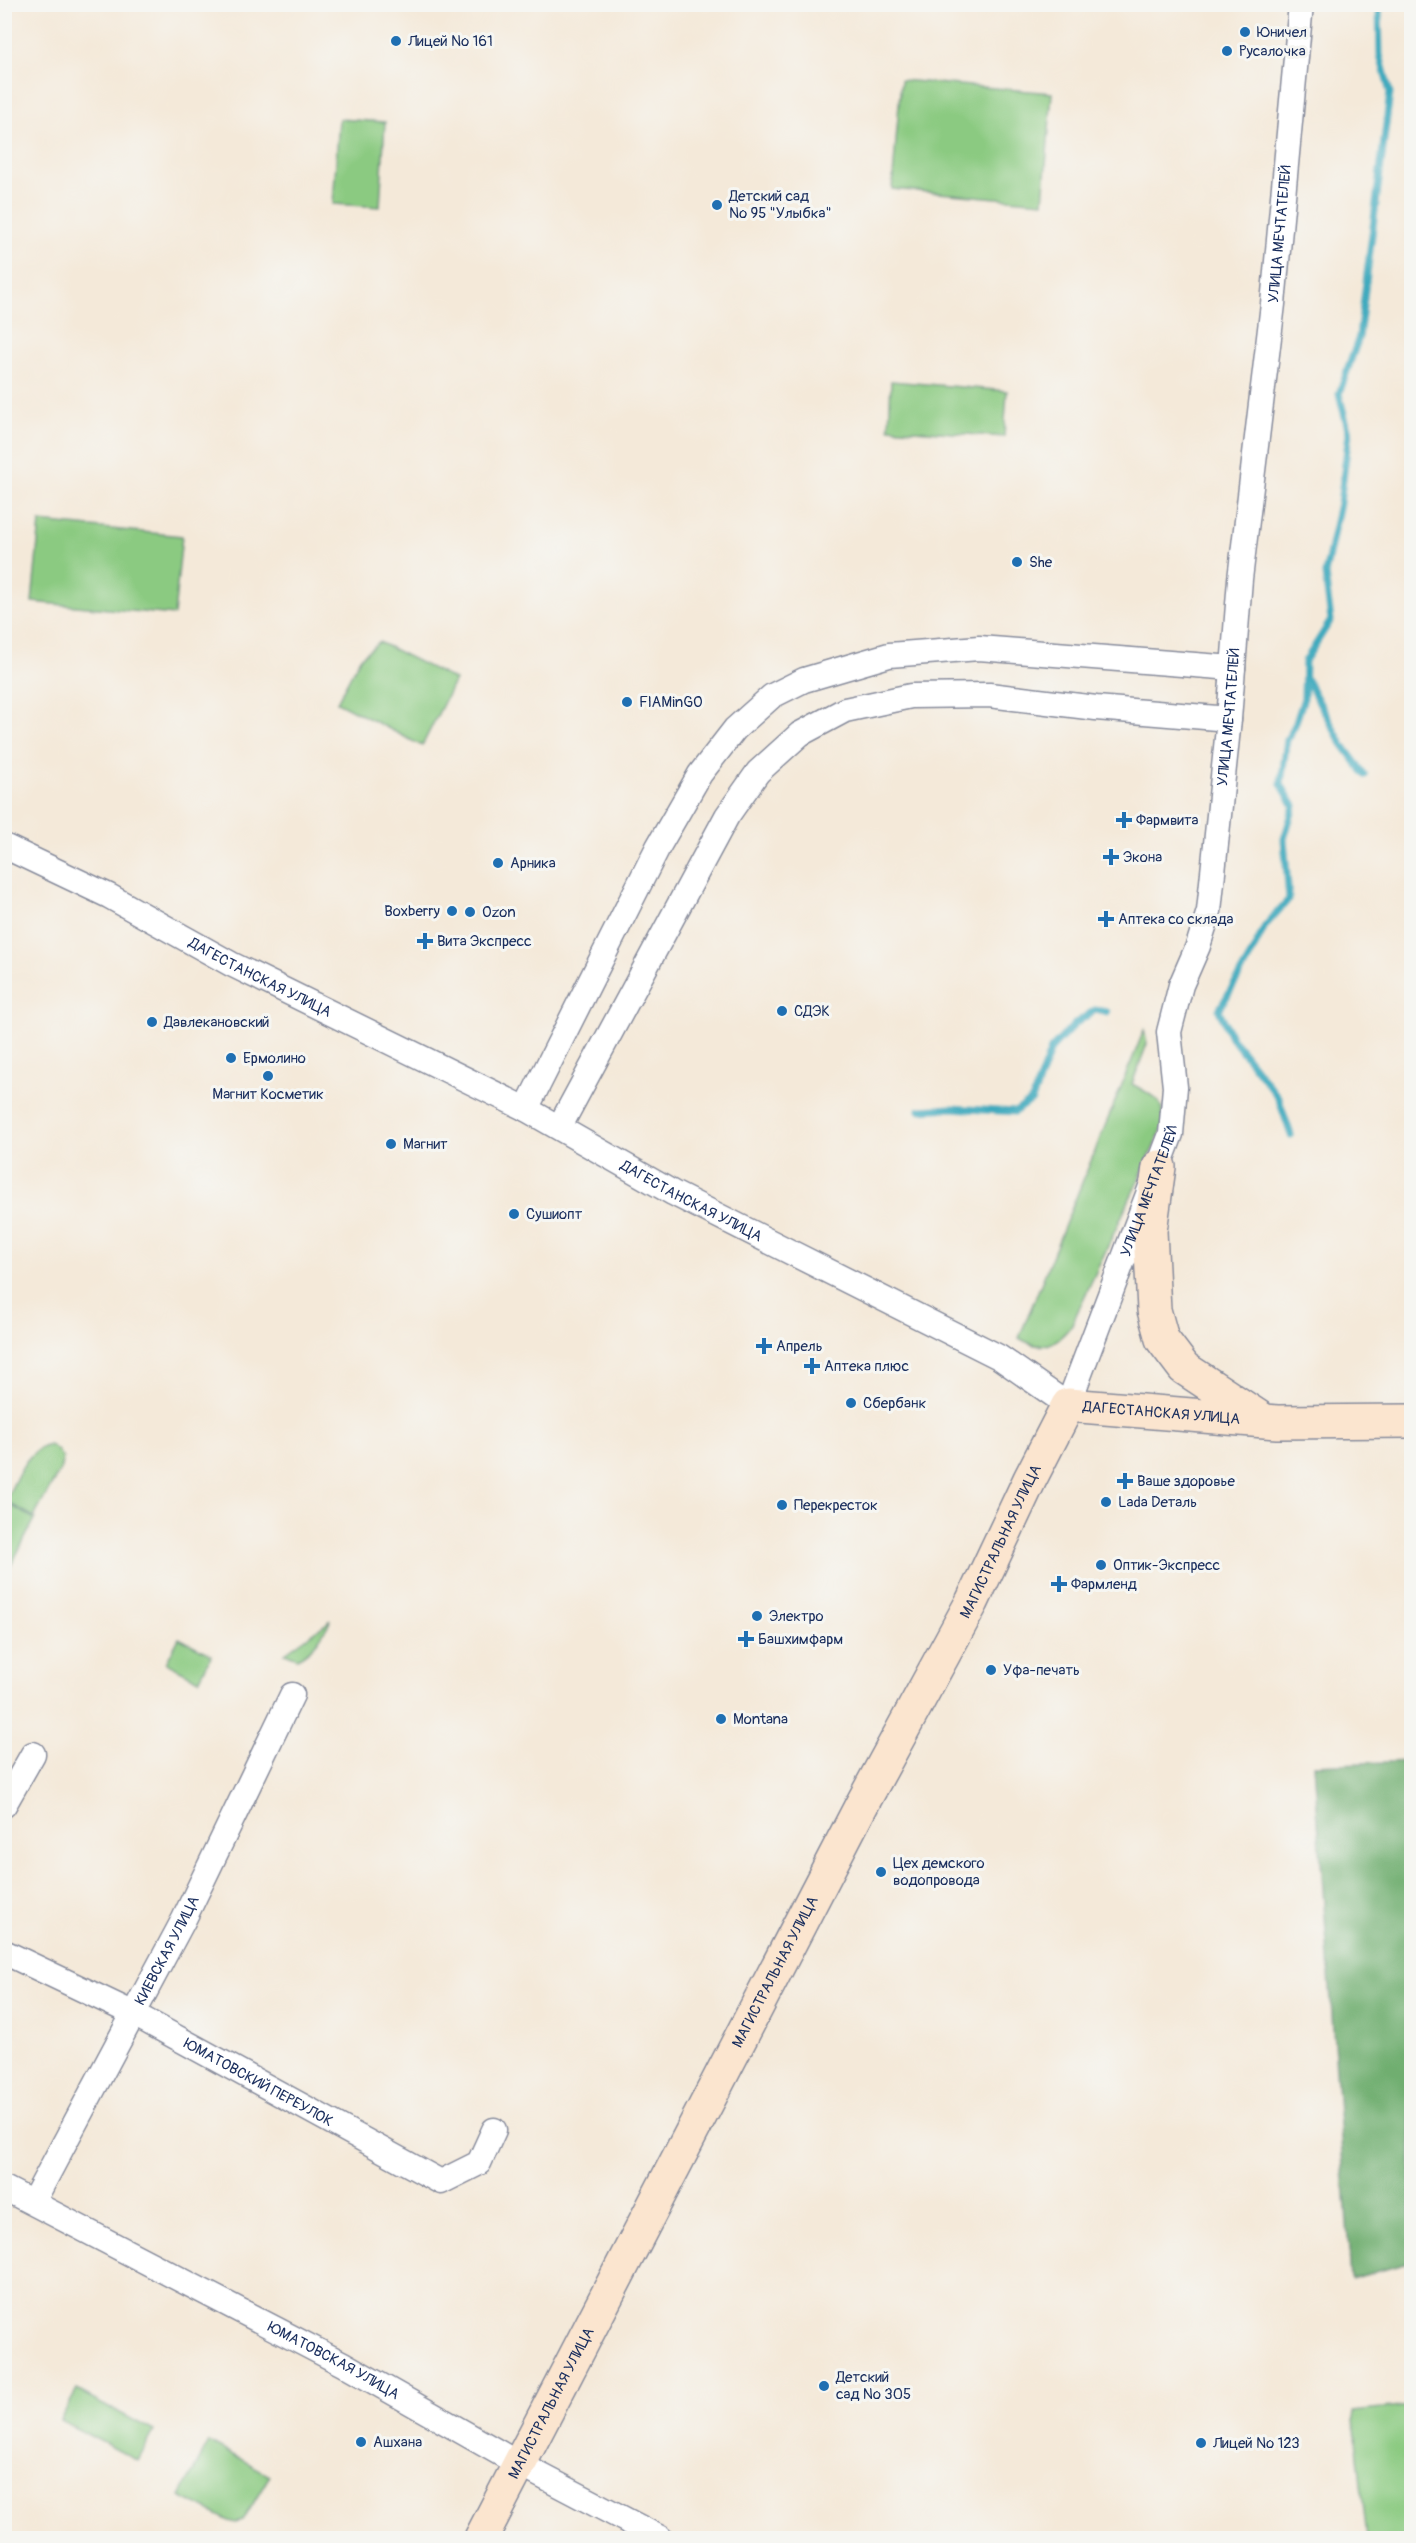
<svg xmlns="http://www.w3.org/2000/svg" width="1416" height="2543" font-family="Pangolin,sans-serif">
  <rect width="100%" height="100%" fill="#f6f6f2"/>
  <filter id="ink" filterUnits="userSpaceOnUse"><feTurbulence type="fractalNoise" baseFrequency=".0167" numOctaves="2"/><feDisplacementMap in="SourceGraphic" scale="12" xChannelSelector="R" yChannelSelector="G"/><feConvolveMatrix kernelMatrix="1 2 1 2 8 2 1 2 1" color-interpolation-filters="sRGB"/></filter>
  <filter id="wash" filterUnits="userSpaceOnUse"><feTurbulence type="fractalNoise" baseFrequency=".008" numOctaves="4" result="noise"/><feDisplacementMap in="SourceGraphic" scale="24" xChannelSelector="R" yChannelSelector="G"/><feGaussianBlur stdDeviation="1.35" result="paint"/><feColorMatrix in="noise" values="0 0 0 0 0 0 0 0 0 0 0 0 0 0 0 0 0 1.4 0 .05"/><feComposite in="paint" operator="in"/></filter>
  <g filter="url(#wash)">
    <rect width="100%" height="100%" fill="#f4e9d9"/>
    <g fill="#8bca81" stroke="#537c70" stroke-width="1.5">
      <path d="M901 80 1052 93 1043 202 892 189Z"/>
      <path d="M339 119 385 122 380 207 333 204Z"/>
      <path d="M891 381 1007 391 1004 437 889 428Z"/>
      <path d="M40 522 182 536 174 615 32 602Z"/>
      <path d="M379 642 455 680 422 746 337 702 360 658Z"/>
      <path d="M1144 1030 1147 1044 1132 1084C1153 1096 1167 1100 1163 1127L1071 1326C1055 1346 1042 1352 1019 1338Z"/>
      <path d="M50 1445 57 1450 63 1458 61 1468 34 1517 5 1501C16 1481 25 1449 50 1445Z"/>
      <path d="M5 1502 35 1519 5 1577Z"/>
      <path d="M331 1620C322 1636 314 1650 297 1658L285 1653Z"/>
      <path d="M179 1638 212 1655 199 1680 166 1663Z"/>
      <path d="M77 2390 154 2431 138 2461 60 2420Z"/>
      <path d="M1411 2405V2538H1367L1353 2411Z"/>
      <path d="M209 2442 270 2475 243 2521 236 2523 229 2521 180 2496Z"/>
    </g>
    <path fill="#70ae6f" stroke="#466e66" stroke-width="1.5" d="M1411 1761V2262L1351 2279 1314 1765Z"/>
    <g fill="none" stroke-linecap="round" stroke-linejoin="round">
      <g stroke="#3faabe" stroke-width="7">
        <path d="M1307 680 1342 744 1365 775"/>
        <path d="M920 1110 951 1108 1015 1112 1032 1100 1051 1049 1076 1023 1095 1010 1107 1012"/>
        <path d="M1291 1135 1278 1097 1231 1037 1219 1010 1250 957 1265 926 1289 899 1284 839 1294 806 1281 784 1287 740 1295 725 1304 698 1305 661 1331 620 1325 574 1340 503 1349 433 1339 394 1359 337 1390 93 1380 55 1379 4"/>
      </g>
    </g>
  </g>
  <g filter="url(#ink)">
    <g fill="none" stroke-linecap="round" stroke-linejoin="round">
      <defs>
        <g id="street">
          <path id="s1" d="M4 846 109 896 231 964 526 1109 673 1193 999 1357 1068 1405 1171 1134 1175 1087 1169 1032 1181 985 1198 946 1209 911 1229 719 1240 579 1273 304 1301 4"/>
          <path d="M526 1109 658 847 700 774 735 729 772 696 804 680 889 655 979 648 1233 668"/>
          <path d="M560 1126 727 816 758 772 800 734 845 710 911 696 989 695 1096 708 1229 719"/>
          <path d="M4 1805 33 1754"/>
          <path id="s2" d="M4 1952 132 2013 441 2182 479 2163 494 2130"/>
          <path id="s3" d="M4 2188 343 2364 519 2464 660 2538"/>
          <path id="s4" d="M33 2202 183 1921 292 1695"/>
        </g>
        <g id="secondary">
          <path d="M1159 1167 1150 1231 1154 1310 1162 1339 1184 1368 1260 1418"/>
          <path id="s5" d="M481 2538 861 1806 972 1602 1030 1479 1068 1405 1277 1422 1412 1421"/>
        </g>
      </defs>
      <use href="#street" stroke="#888c9c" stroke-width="27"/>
      <use href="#secondary" stroke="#888c9c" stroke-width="36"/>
      <use href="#street" stroke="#fff" stroke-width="24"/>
      <use href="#secondary" stroke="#fbe5cf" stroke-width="33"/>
    </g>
  </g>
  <g fill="#1f6fb2" stroke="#f6f6f2" stroke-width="2">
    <circle cx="1245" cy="32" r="6"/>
    <circle cx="396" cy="41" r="6"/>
    <circle cx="1227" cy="51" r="6"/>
    <circle cx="717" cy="205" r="6"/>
    <circle cx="1017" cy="562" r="6"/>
    <circle cx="627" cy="702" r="6"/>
    <path d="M1121 811h6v6h6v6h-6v6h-6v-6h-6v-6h6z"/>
    <path d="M1108 848h6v6h6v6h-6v6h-6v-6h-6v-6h6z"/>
    <circle cx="498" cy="863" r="6"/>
    <circle cx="452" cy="911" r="6"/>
    <circle cx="470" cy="912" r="6"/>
    <path d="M1103 910h6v6h6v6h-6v6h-6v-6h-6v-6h6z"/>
    <path d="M422 932h6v6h6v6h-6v6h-6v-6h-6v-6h6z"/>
    <circle cx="782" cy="1011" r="6"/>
    <circle cx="152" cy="1022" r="6"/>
    <circle cx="231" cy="1058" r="6"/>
    <circle cx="268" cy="1076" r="6"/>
    <circle cx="391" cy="1144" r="6"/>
    <circle cx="514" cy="1214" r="6"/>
    <path d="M761 1337h6v6h6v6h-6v6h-6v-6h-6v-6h6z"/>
    <path d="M809 1357h6v6h6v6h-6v6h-6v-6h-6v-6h6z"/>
    <circle cx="851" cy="1403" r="6"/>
    <path d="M1122 1472h6v6h6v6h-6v6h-6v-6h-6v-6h6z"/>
    <circle cx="1106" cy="1502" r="6"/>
    <circle cx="782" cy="1505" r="6"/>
    <circle cx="1101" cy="1565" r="6"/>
    <path d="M1056 1575h6v6h6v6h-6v6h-6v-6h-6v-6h6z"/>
    <circle cx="757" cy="1616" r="6"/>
    <path d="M743 1630h6v6h6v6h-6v6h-6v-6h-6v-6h6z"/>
    <circle cx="991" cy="1670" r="6"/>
    <circle cx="721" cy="1719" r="6"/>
    <circle cx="881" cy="1872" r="6"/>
    <circle cx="824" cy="2386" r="6"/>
    <circle cx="361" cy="2442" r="6"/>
    <circle cx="1201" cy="2443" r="6"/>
  </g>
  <g text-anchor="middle" stroke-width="6" stroke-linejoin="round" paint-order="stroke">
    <g font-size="15" fill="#1b2f5e" stroke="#f6f6f2" text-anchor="start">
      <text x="1257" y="37">Юничел</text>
      <text x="408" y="46">Лицей № 161</text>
      <text x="1239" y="56">Русалочка</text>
      <text x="729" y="201">Детский сад<tspan x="729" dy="17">№ 95 "Улыбка"</tspan></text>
      <text x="1029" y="567">She</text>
      <text x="639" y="707">FlAMinGO</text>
      <text x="1136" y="825">Фармвита</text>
      <text x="1123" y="862">Экона</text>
      <text x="510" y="868">Арника</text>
      <text x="440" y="916" text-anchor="end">Boxberry</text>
      <text x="482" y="917">Ozon</text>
      <text x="1118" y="924">Аптека со склада</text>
      <text x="437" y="946">Вита Экспресс</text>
      <text x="794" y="1016">СДЭК</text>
      <text x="164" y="1027">Давлекановский</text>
      <text x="243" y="1063">Ермолино</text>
      <text x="268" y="1099" text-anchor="middle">Магнит Косметик</text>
      <text x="403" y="1149">Магнит</text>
      <text x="526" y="1219">Сушиопт</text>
      <text x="776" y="1351">Апрель</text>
      <text x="824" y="1371">Аптека плюс</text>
      <text x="863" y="1408">Сбербанк</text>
      <text x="1137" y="1486">Ваше здоровье</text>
      <text x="1118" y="1507">Lada Dеталь</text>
      <text x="794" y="1510">Перекресток</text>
      <text x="1113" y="1570">Оптик-Экспресс</text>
      <text x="1071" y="1589">Фармленд</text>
      <text x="769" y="1621">Электро</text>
      <text x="758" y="1644">Башхимфарм</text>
      <text x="1003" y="1675">Уфа-печать</text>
      <text x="733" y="1724">Montana</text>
      <text x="893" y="1868">Цех демского<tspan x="893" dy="17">водопровода</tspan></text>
      <text x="836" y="2382">Детский<tspan x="836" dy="17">сад № 305</tspan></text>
      <text x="373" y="2447">Ашхана</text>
      <text x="1213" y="2448">Лицей № 123</text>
    </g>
    <g font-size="15" fill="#1b2f5e" stroke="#f6f6f2">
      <text dy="5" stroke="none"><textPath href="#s1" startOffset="2404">УЛИЦА МЕЧТАТЕЛЕЙ</textPath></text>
      <text dy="5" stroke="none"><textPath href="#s1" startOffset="1918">УЛИЦА МЕЧТАТЕЛЕЙ</textPath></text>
      <text dy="5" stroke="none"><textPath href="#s1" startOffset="288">ДАГЕСТАНСКАЯ УЛИЦА</textPath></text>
      <text dy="5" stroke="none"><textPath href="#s1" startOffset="1432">УЛИЦА МЕЧТАТЕЛЕЙ</textPath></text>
      <text dy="5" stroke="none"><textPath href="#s1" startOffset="774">ДАГЕСТАНСКАЯ УЛИЦА</textPath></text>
      <text dy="5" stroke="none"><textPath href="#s5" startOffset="1370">ДАГЕСТАНСКАЯ УЛИЦА</textPath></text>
      <text dy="5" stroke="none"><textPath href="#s5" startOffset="1124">МАГИСТРАЛЬНАЯ УЛИЦА</textPath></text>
      <text dy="5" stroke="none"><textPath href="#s4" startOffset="285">КИЕВСКАЯ УЛИЦА</textPath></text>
      <text dy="5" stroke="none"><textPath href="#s5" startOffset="638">МАГИСТРАЛЬНАЯ УЛИЦА</textPath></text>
      <text dy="5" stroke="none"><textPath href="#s2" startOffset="286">ЮМАТОВСКИЙ ПЕРЕУЛОК</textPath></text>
      <text dy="5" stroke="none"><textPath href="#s3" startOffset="372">ЮМАТОВСКАЯ УЛИЦА</textPath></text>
      <text dy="5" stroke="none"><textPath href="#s5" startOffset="152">МАГИСТРАЛЬНАЯ УЛИЦА</textPath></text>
    </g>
  </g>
  <rect width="1416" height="2543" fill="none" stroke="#f6f6f2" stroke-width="24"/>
</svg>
